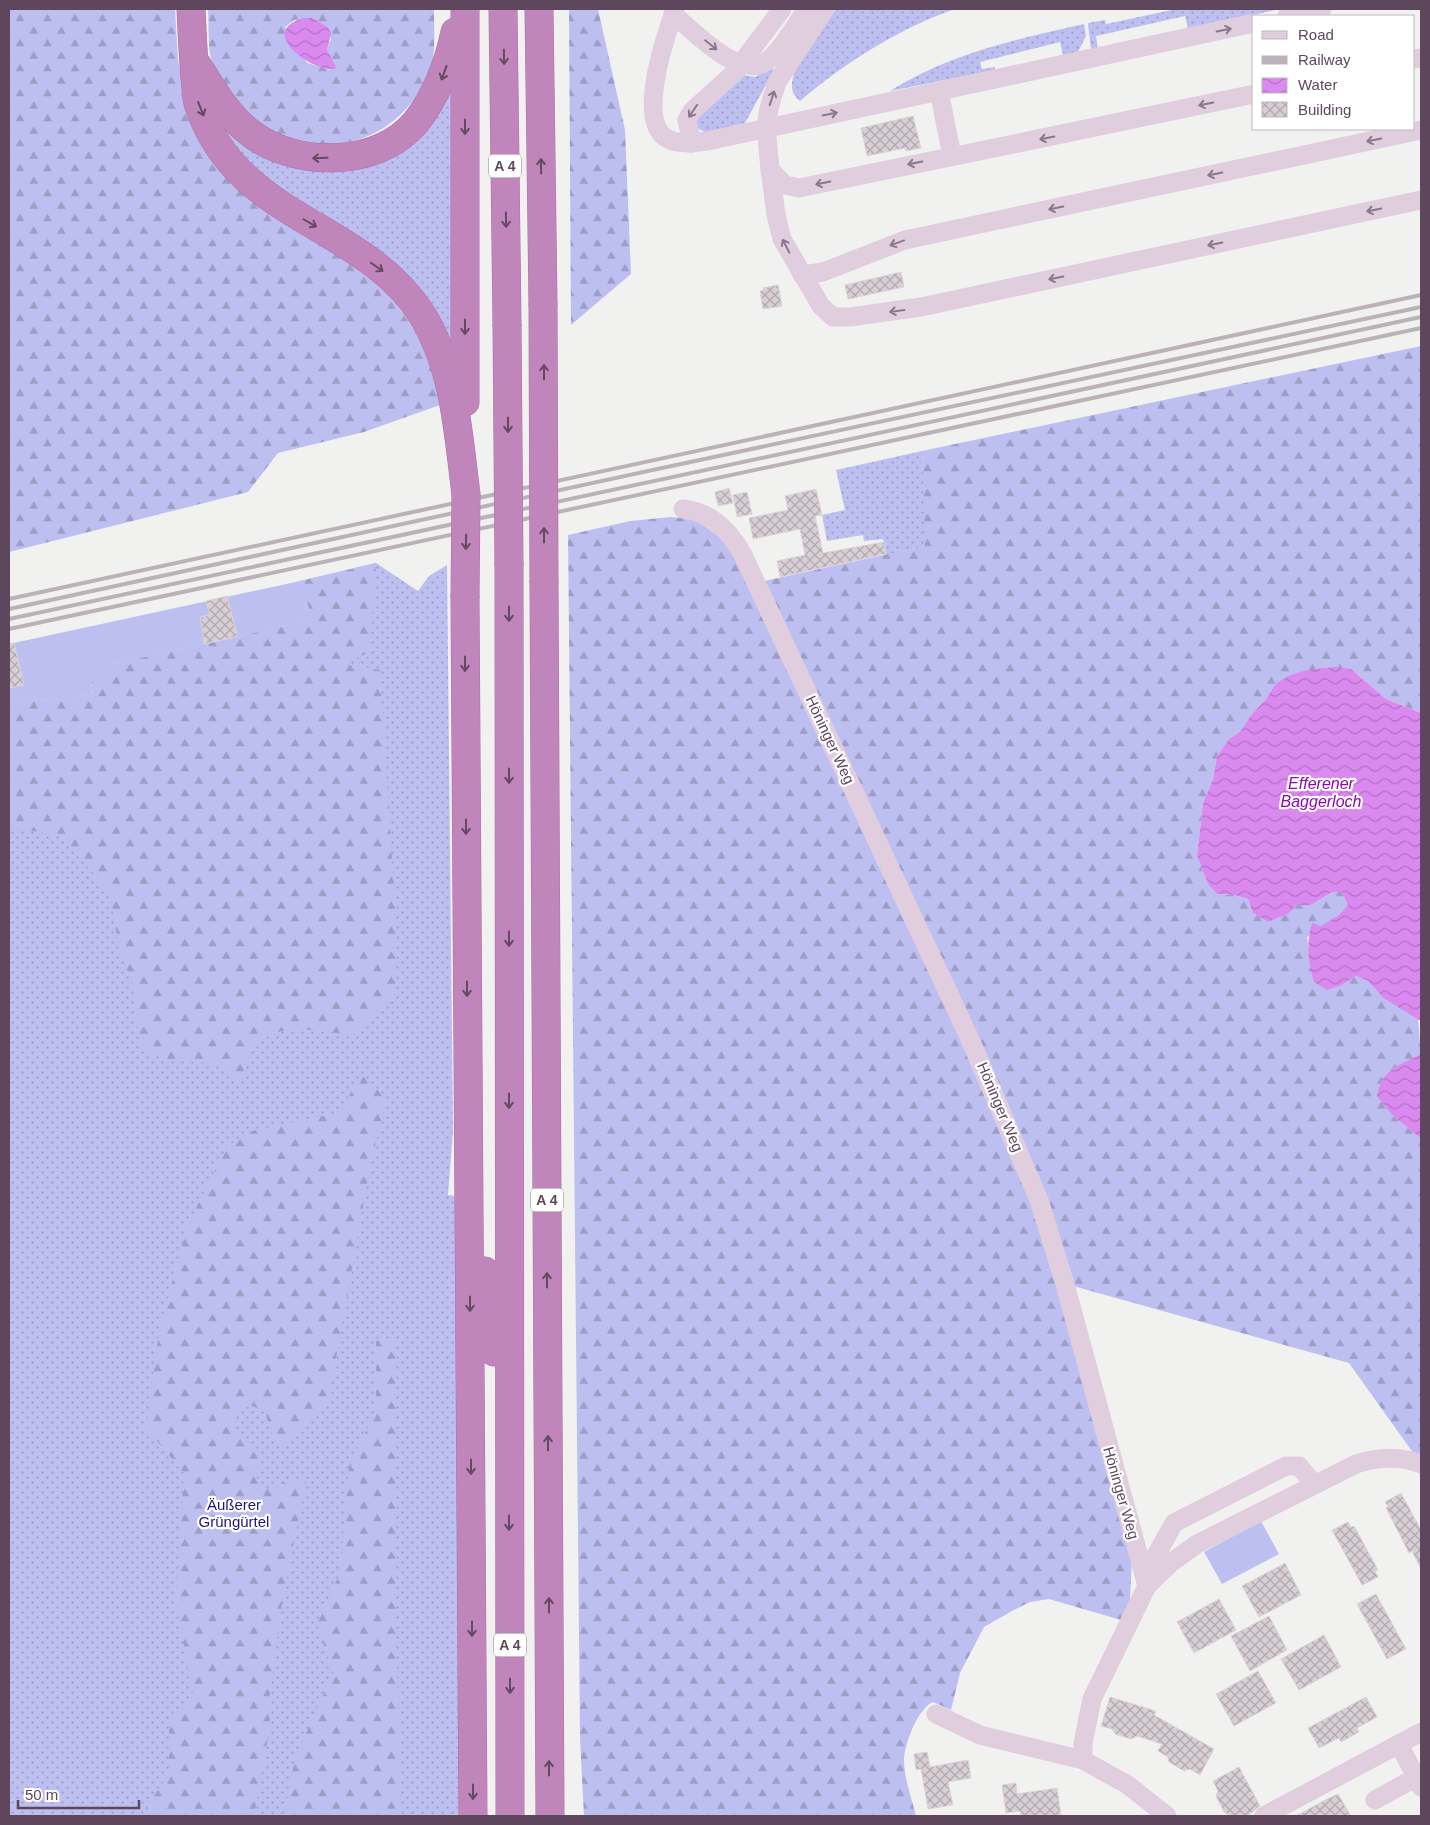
<svg xmlns="http://www.w3.org/2000/svg" width="1430" height="1825" font-family="Helvetica,sans-serif">
  <defs>
    <pattern id="grass-dots" width="8" height="8" patternUnits="userSpaceOnUse" patternTransform="scale(1.25)"><rect width="8" height="8" fill="#bdbff1"/><path d="M2 2h.1M6 6h.1" fill="none" stroke="#9d9dc6" stroke-width="1.8" stroke-linecap="round"/></pattern>
    <pattern id="forest-firs" width="22" height="20" patternUnits="userSpaceOnUse" patternTransform="scale(1.25)"><rect width="22" height="20" fill="#bdbff1"/><path d="M5 1l3.5 6h-7zM16 11l3.5 6h-7z" fill="#9d9dc6"/></pattern>
    <pattern id="water-waves" width="16" height="10" patternUnits="userSpaceOnUse" patternTransform="scale(1.25)"><rect width="16" height="10" fill="#da89ef"/><path d="M0 5q4-4 8 0t8 0" fill="none" stroke="#b472c5"/></pattern>
    <pattern id="building-cross-hatch" width="8" height="8" patternUnits="userSpaceOnUse" patternTransform="scale(1.25)"><rect width="8" height="8" fill="#d8cfd5"/><path d="M0 0l8 8M0 8l8-8" fill="none" stroke="#b2aab0"/></pattern>
  </defs>
  <rect width="100%" height="100%" fill="#f1f2f0"/>
  <g fill="url(#grass-dots)">
    <path d="M836 9H955C900 28 844 63 800 101 788 92 792 79 796 67Z"/>
    <path d="M1176 9H1280L1188 29 1185 16 1096 36 1098 49 1091 50 1088 23 1105 20 1106 24Z"/>
    <path d="M1084 24 1086 36 1078 52 1063 55 1060 42 980 62 982 69 995 67V70L890 91C950 53 1017 39 1084 24Z"/>
    <path d="M771 68 774 70 745 123 706 133 696 127 694 118 744 75 755 77Z"/>
    <path d="M455 77 452 347 426 298 394 262 372 245 287 197 231 146 211 104 348 165Z"/>
    <path d="M922 451 926 546 886 555 883 539 864 541 863 535 827 541 822 515 845 510 836 470Z"/>
    <path d="M376 563 418 591 429 576 447 565 453 1131 448 1195 456 1196 459 1816H9V703L93 695 312 620 300 581Z"/>
  </g>
  <g fill="url(#forest-firs)" fill-rule="evenodd">
    <path d="M9 9H175L178 60 190 115 346 259C398 296 430 341 440 405L364 432 278 453 248 492 9 552Z"/>
    <path d="M208 9H434C434 29 436 54 430 73 428 79 423 85 420 90 393 136 340 155 289 140 272 135 255 128 244 114 230 99 214 75 210 54 208 40 209 24 208 9ZM313 18 328 27 331 39 327 49 330 70 307 63 285 27 294 20Z"/>
    <path d="M569 9H598L625 130 631 274 571 325Z"/>
    <path d="M1421 346V713L1386 699 1351 669 1274 686 1266 699 1251 715 1240 732 1229 739 1217 756 1213 779 1203 803 1197 856 1208 884 1217 894 1235 895 1248 899 1253 913 1268 922 1288 914 1297 905H1311L1332 892H1342L1349 905 1339 915 1307 937 1309 950 1342 985 1356 976 1368 981 1383 998 1418 1018 1421 1054 1397 1066 1392 1115 1419 1137 1421 1143V1456L1414 1454 1349 1363 1073 1286 760 582 925 546 922 451Z"/>
    <path d="M671 517 695 519 729 544 919 943 1031 1202 1059 1291 1132 1558 1130 1600 1121 1620 1049 1599 1030 1602 1012 1611 984 1627 960 1673 951 1710 933 1702C917 1709 903 1747 904 1763 905 1781 912 1799 916 1816H584L580 1739 568 535 630 521Z"/>
    <path d="M376 563 370 652 343 664 380 670 397 939 395 1000 351 1035C319 1031 276 1019 253 1049 247 1057 245 1072 241 1082L219 1064 165 1059 140 1048 132 980 120 955 110 894 63 836 9 827V703L93 695 91 681 107 665 312 620 300 581Z"/>
    <path d="M361 1073 386 1099 370 1167 329 1398 300 1434 276 1447 265 1412 250 1405 238 1414 233 1427 261 1460 256 1475 263 1490 275 1489 287 1480 306 1481 282 1603 269 1700 270 1725 254 1816H147L143 1812 169 1774V1717L193 1695 176 1602 184 1473 146 1428 159 1332 187 1226 227 1147 248 1132 341 1112Z"/>
    <path d="M396 1337V1642L402 1816H284L295 1758 333 1673 317 1623 340 1573 349 1465 376 1411V1341Z"/>
  </g>
  <g fill="#bdbff1">
    <path d="M300 581 313 620 108 665 109 678 91 682 93 695 9 703V644Z"/>
    <path d="M1261 1521 1279 1554 1222 1584 1204 1552Z"/>
  </g>
  <g fill="url(#water-waves)">
    <path d="M305 18H313L328 27 331 34 327 50 336 67 335 69C309 72 256 29 305 18Z"/>
    <path d="M1335 667 1351 669 1386 699 1421 713V1021L1383 998 1368 981 1356 976 1342 985 1327 990 1314 982C1308 963 1306 942 1312 923L1321 926 1339 915 1348 905 1342 892H1332L1311 905H1297L1288 914 1268 922 1253 913 1248 899 1235 895 1217 894 1208 884 1197 856 1203 803 1213 779 1217 756 1229 739 1240 732 1251 715 1266 699 1274 686 1288 676 1307 670Z"/>
    <path d="M1421 1054V1143L1419 1137 1392 1115 1377 1096C1382 1069 1399 1065 1421 1054Z"/>
  </g>
  <g fill="url(#building-cross-hatch)" stroke="#dcd4d9">
    <path d="M913 116 921 148 906 151 905 148 867 156 861 128Z"/>
    <path d="M901 272 904 287 848 299 845 285Z"/>
    <path d="M778 285 782 306 763 309 760 291 764 290 763 288Z"/>
    <path d="M729 488 733 503 718 506 715 492Z"/>
    <path d="M816 489 822 515 815 516 823 553 884 542 886 554 780 577 777 561 805 555 800 529 753 539 749 518 788 510 785 496Z"/>
    <path d="M747 492 752 514 737 517 733 495Z"/>
    <path d="M227 596 237 634 235 637 204 644 200 617 210 615 206 601Z"/>
    <path d="M14 643 24 685 9 688V644Z"/>
    <path d="M1401 1493 1421 1530V1569L1412 1551 1409 1553 1386 1508 1388 1507 1385 1502Z"/>
    <path d="M1348 1522 1351 1527 1354 1526 1378 1570 1375 1571 1378 1577 1362 1585 1332 1530Z"/>
    <path d="M1285 1563 1301 1595 1259 1617 1242 1586Z"/>
    <path d="M1376 1594 1406 1649 1387 1659 1357 1604Z"/>
    <path d="M1219 1599 1236 1630 1194 1653 1177 1622Z"/>
    <path d="M1269 1616 1287 1650 1250 1671 1231 1636Z"/>
    <path d="M1324 1635 1341 1667 1299 1690 1281 1659Z"/>
    <path d="M1258 1671 1276 1703 1234 1726 1216 1694Z"/>
    <path d="M1110 1697 1156 1711 1154 1715 1214 1749 1200 1775 1190 1769 1184 1771 1169 1762 1168 1757 1158 1751 1162 1744 1137 1736 1131 1739 1115 1734 1112 1729 1101 1726Z"/>
    <path d="M1366 1697 1377 1717 1357 1728 1359 1732 1341 1742 1339 1738 1319 1748 1308 1728Z"/>
    <path d="M927 1752 930 1767 968 1760 971 1778 948 1782 953 1805 928 1809 921 1769 916 1770 914 1754Z"/>
    <path d="M1239 1767 1260 1806 1247 1816H1231L1224 1812 1216 1796 1218 1791 1213 1781Z"/>
    <path d="M1016 1783 1017 1794 1057 1788 1061 1816H1021L1020 1811 1006 1813 1002 1785Z"/>
    <path d="M1338 1794 1351 1816H1296L1327 1799Z"/>
  </g>
  <g fill="none" stroke-linecap="round" stroke-linejoin="round">
    <defs>
      <g id="highway">
        <path d="M191 9C192 31 193 54 195 77 196 85 196 95 198 103 235 221 363 221 422 315 455 368 458 433 466 494"/>
        <path d="M465 9V402"/>
        <path d="M503 9 507 324"/>
        <path d="M539 9 543 303"/>
        <path d="M196 63C212 88 226 114 249 132 294 168 378 168 416 122 437 95 448 66 455 32"/>
        <path d="M509 565 510 1816"/>
        <path d="M544 583 550 1816"/>
        <path d="M465 598 473 1816"/>
        <path d="M485 1271 494 1352"/>
      </g>
    </defs>
    <use href="#highway" stroke="#ac71a6" stroke-width="29"/>
    <g stroke="#e0cedf" stroke-width="19">
      <path d="M675 9C666 35 635 123 668 139 682 146 703 142 717 139L1254 23"/>
      <path d="M825 9 777 82 769 108 766 127 770 169 776 215 782 239 821 306 833 317H850L921 307 1421 200"/>
      <path d="M673 14C693 31 740 81 767 61 783 49 795 25 807 9"/>
      <path d="M1287 16 1322 9"/>
      <path d="M1414 59 1421 58"/>
      <path d="M939 91 952 156"/>
      <path d="M692 143 687 120 692 111 734 73 782 9"/>
      <path d="M770 170 785 185 799 188C951 157 1102 126 1254 94"/>
      <path d="M802 275 823 272 905 240 1421 130"/>
      <path d="M683 509C712 512 730 531 743 555L969 1037 1039 1200 1065 1284 1147 1586"/>
      <path d="M1147 1586 1172 1562 1197 1544 1356 1464C1378 1457 1399 1455 1421 1464"/>
      <path d="M936 1714 980 1735 1083 1760 1128 1785 1167 1816"/>
      <path d="M1399 1744 1421 1732"/>
      <path d="M1083 1760V1743L1092 1699 1147 1586 1151 1564 1174 1523 1286 1466H1299L1314 1484"/>
      <path d="M1375 1800 1415 1778"/>
      <path d="M1264 1816 1399 1744 1421 1787"/>
    </g>
    <use href="#highway" stroke="#c086bb" stroke-width="28"/>
    <g stroke="#bbb2b9" stroke-width="4">
      <path d="M9 599 1421 295"/>
      <path d="M9 609 648 471 1421 307"/>
      <path d="M9 619 1421 317"/>
      <path d="M9 629 1421 328"/>
    </g>
    <defs>
      <g id="highway-bridge">
        <path d="M543 303 544 583"/>
        <path d="M507 324 509 565"/>
        <path d="M465 598 466 494"/>
      </g>
    </defs>
    <use href="#highway-bridge" stroke="#ac71a6" stroke-width="29" stroke-linecap="butt"/>
    <use href="#highway-bridge" stroke="#c086bb" stroke-width="28"/>
  </g>
  <defs><path id="oneway-shaft" d="M-6 0H5M1.5-3L5.5 0L1.5 3" fill="none" stroke-width="1.6" stroke-linecap="round" stroke-linejoin="round" transform="scale(1.25)"/></defs>
  <g stroke="#8c768a">
    <use href="#oneway-shaft" transform="translate(1224 30) rotate(-12)"/>
    <use href="#oneway-shaft" transform="translate(711 45) rotate(39)"/>
    <use href="#oneway-shaft" transform="translate(772 98) rotate(-72)"/>
    <use href="#oneway-shaft" transform="translate(1206 104) rotate(168)"/>
    <use href="#oneway-shaft" transform="translate(693 111) rotate(124)"/>
    <use href="#oneway-shaft" transform="translate(830 114) rotate(-12)"/>
    <use href="#oneway-shaft" transform="translate(1047 138) rotate(168)"/>
    <use href="#oneway-shaft" transform="translate(1374 140) rotate(168)"/>
    <use href="#oneway-shaft" transform="translate(915 163) rotate(168)"/>
    <use href="#oneway-shaft" transform="translate(1215 174) rotate(168)"/>
    <use href="#oneway-shaft" transform="translate(823 183) rotate(168)"/>
    <use href="#oneway-shaft" transform="translate(1056 208) rotate(168)"/>
    <use href="#oneway-shaft" transform="translate(1374 210) rotate(168)"/>
    <use href="#oneway-shaft" transform="translate(897 243) rotate(160)"/>
    <use href="#oneway-shaft" transform="translate(1215 244) rotate(168)"/>
    <use href="#oneway-shaft" transform="translate(786 246) rotate(-117)"/>
    <use href="#oneway-shaft" transform="translate(1056 278) rotate(168)"/>
    <use href="#oneway-shaft" transform="translate(897 311) rotate(172)"/>
  </g>
  <g stroke="#634a62">
    <use href="#oneway-shaft" transform="translate(504 57) rotate(89)"/>
    <use href="#oneway-shaft" transform="translate(444 73) rotate(110)"/>
    <use href="#oneway-shaft" transform="translate(201 109) rotate(68)"/>
    <use href="#oneway-shaft" transform="translate(465 127) rotate(90)"/>
    <use href="#oneway-shaft" transform="translate(320 158) rotate(178)"/>
    <use href="#oneway-shaft" transform="translate(541 166) rotate(-91)"/>
    <use href="#oneway-shaft" transform="translate(506 220) rotate(89)"/>
    <use href="#oneway-shaft" transform="translate(310 223) rotate(30)"/>
    <use href="#oneway-shaft" transform="translate(377 267) rotate(35)"/>
    <use href="#oneway-shaft" transform="translate(465 327) rotate(90)"/>
    <use href="#oneway-shaft" transform="translate(544 372) rotate(-90)"/>
    <use href="#oneway-shaft" transform="translate(508 425) rotate(90)"/>
    <use href="#oneway-shaft" transform="translate(544 535) rotate(-90)"/>
    <use href="#oneway-shaft" transform="translate(466 542) rotate(91)"/>
    <use href="#oneway-shaft" transform="translate(509 614) rotate(90)"/>
    <use href="#oneway-shaft" transform="translate(465 664) rotate(90)"/>
    <use href="#oneway-shaft" transform="translate(509 776) rotate(90)"/>
    <use href="#oneway-shaft" transform="translate(466 827) rotate(90)"/>
    <use href="#oneway-shaft" transform="translate(509 939) rotate(90)"/>
    <use href="#oneway-shaft" transform="translate(467 989) rotate(90)"/>
    <use href="#oneway-shaft" transform="translate(509 1101) rotate(90)"/>
    <use href="#oneway-shaft" transform="translate(547 1280) rotate(-90)"/>
    <use href="#oneway-shaft" transform="translate(470 1304) rotate(90)"/>
    <use href="#oneway-shaft" transform="translate(548 1443) rotate(-90)"/>
    <use href="#oneway-shaft" transform="translate(471 1467) rotate(90)"/>
    <use href="#oneway-shaft" transform="translate(509 1523) rotate(90)"/>
    <use href="#oneway-shaft" transform="translate(549 1605) rotate(-90)"/>
    <use href="#oneway-shaft" transform="translate(472 1629) rotate(90)"/>
    <use href="#oneway-shaft" transform="translate(510 1686) rotate(90)"/>
    <use href="#oneway-shaft" transform="translate(549 1768) rotate(-90)"/>
    <use href="#oneway-shaft" transform="translate(473 1792) rotate(90)"/>
  </g>
  <g text-anchor="middle" stroke-width="4.5" stroke-linejoin="round" paint-order="stroke">
    <g fill="#fff" stroke="#8e7e8e" stroke-width="1">
      <rect x="489" y="154.5" width="32" height="23" rx="4"/>
      <rect x="531" y="1188.5" width="32" height="23" rx="4"/>
      <rect x="494" y="1633.5" width="32" height="23" rx="4"/>
    </g>
    <g font-size="14" font-weight="bold" fill="#5e475d">
      <text x="505" y="171">A 4</text>
      <text x="547" y="1205">A 4</text>
      <text x="510" y="1650">A 4</text>
    </g>
    <g font-size="15" fill="#5e475d" stroke="#fff">
      <text transform="translate(830 740) rotate(65)" y="5">Höninger Weg</text>
      <text transform="translate(1000 1107) rotate(67)" y="5">Höninger Weg</text>
      <text transform="translate(1121 1493) rotate(74)" y="5">Höninger Weg</text>
    </g>
    <g font-size="15" fill="#1d1483" stroke="#fff">
      <text x="234" y="1510">Äußerer<tspan x="234" dy="17">Grüngürtel</tspan></text>
    </g>
    <g font-size="16" font-style="italic" fill="#8e07b1" stroke="#fff">
      <text x="1321" y="789">Efferener<tspan x="1321" dy="18">Baggerloch</tspan></text>
    </g>
  </g>
  <rect width="1430" height="1825" fill="none" stroke="#5e475d" stroke-width="20"/>
  <rect x="1252" y="15" width="162" height="115" fill="#ffffff" stroke="#bfb5be"/>
  <rect x="1262" y="31" width="25" height="8" fill="#e0cedf" stroke="#bfb5be"/>
  <text x="1298" y="40" font-size="15" fill="#5e475d">Road</text>
  <rect x="1262" y="56" width="25" height="8" fill="#bbb2b9" stroke="#bfb5be"/>
  <text x="1298" y="65" font-size="15" fill="#5e475d">Railway</text>
  <rect x="1262" y="78" width="25" height="15" fill="url(#water-waves)" stroke="#bfb5be"/>
  <text x="1298" y="90" font-size="15" fill="#5e475d">Water</text>
  <rect x="1262" y="102" width="25" height="15" fill="url(#building-cross-hatch)" stroke="#bfb5be"/>
  <text x="1298" y="115" font-size="15" fill="#5e475d">Building</text>
  <path d="M18 1800v8h121v-8" fill="none" stroke="#5e475d" stroke-width="2.5"/>
  <text x="25" y="1800" font-size="15" fill="#5e475d" stroke="#ffffff" stroke-width="4" paint-order="stroke">50 m</text>
</svg>
